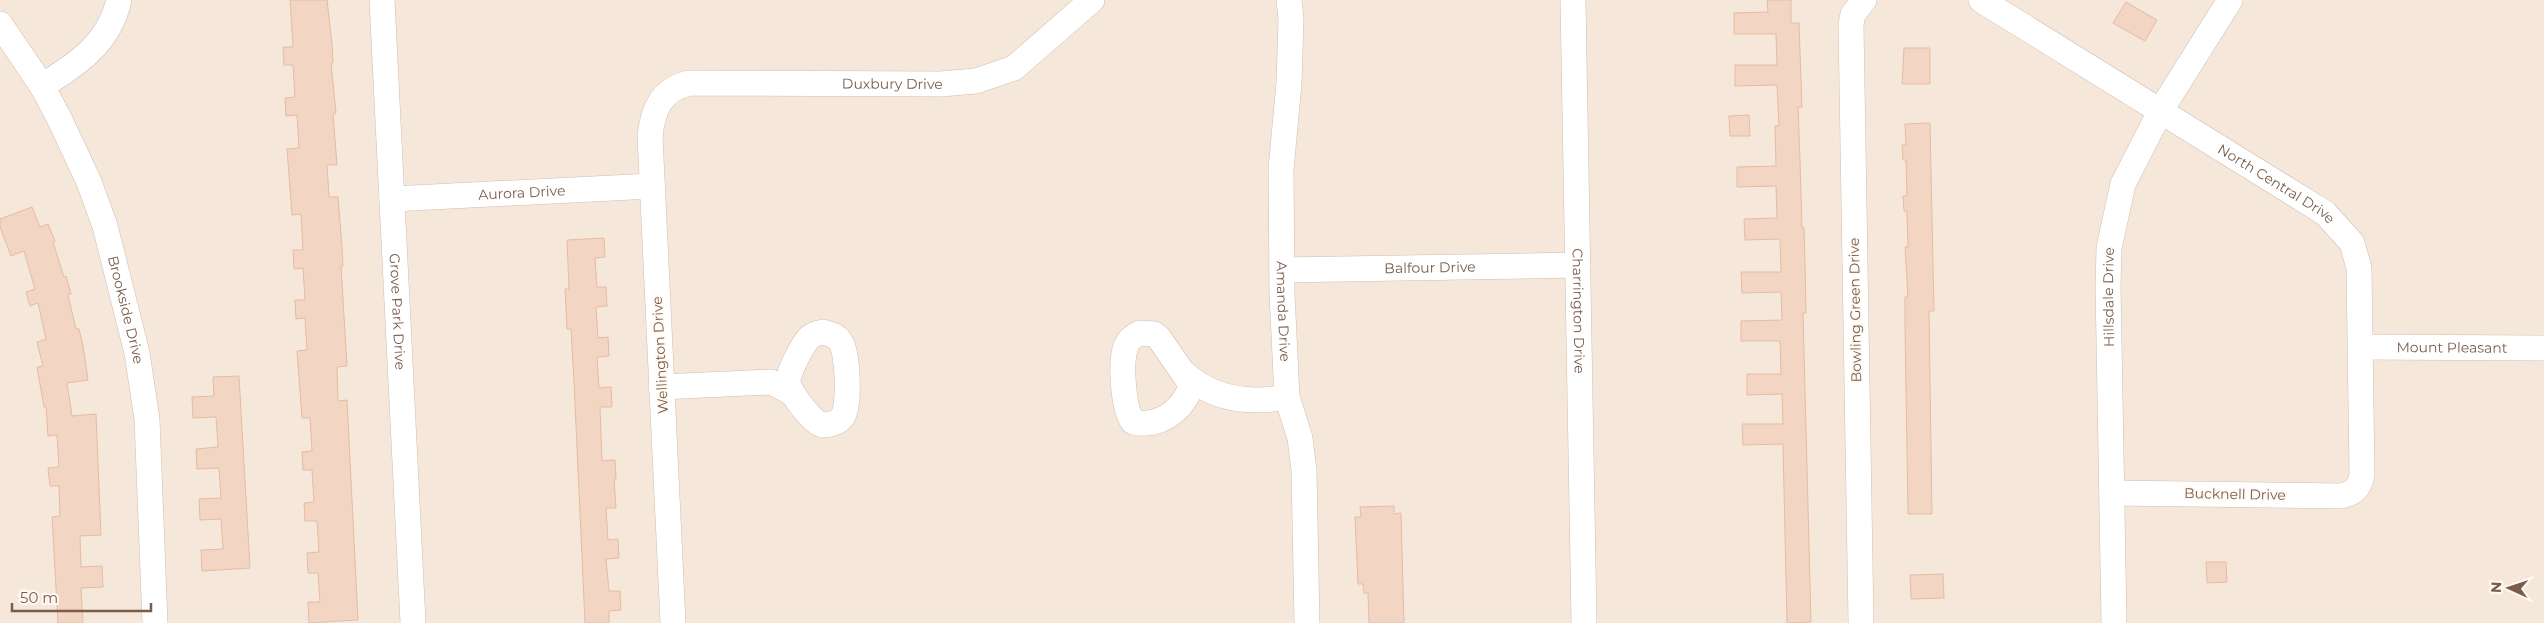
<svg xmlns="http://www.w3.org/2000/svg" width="2544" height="623" font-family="Montserrat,sans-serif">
  <rect width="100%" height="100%" fill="#fdf6ec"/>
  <rect fill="#f5e8da" x="0" y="0" width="2544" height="623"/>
  <g fill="#f3d5c3" stroke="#e6bba3">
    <path d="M290 0H327L332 44 333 63H331L336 113 333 114 337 165H327L329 197H338L342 247 343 266H341L347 366 337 367 338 401 347 400 358 620 309 623 308 602H320L318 573H308L307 553 319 552 317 521H305L304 503 314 502 312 470H303L302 452 312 451 310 418H302L297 351 307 350 305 318 296 319 295 300H305L303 268 294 269 293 250H303L301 214 292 215 287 149 299 148 297 115 286 116 285 98 295 97 293 65H284L283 47H293Z"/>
    <path d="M1767 0H1791V23H1799L1802 107H1798L1800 160 1802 228H1804L1805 262 1806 313H1803L1811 622 1787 623 1783 444 1743 445 1742 424H1783L1782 394 1747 395V374H1781L1780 341H1741V321L1782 320 1781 292 1742 293 1741 272H1781L1780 239 1745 240 1744 219 1777 218 1776 186 1737 187V167L1776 166 1775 126H1779L1777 85 1735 86V65H1777L1776 34H1734V13L1768 12Z"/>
    <path d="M2126 2 2157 20 2145 41 2113 23Z"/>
    <path d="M1904 48H1930V84H1902Z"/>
    <path d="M1749 115 1750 136H1730L1729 116Z"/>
    <path d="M1930 123 1934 311H1929L1932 514H1908L1905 327V297H1908L1905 247H1908L1907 211H1904L1903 196H1907L1906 160H1903L1902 145H1906L1905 124Z"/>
    <path d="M32 207 40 227 48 224 55 241 53 242 64 277 66 276 71 294 68 295 76 329H79L83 346 88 380 67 383 72 416 96 414 101 535 80 536 81 567 102 566 103 587 81 588 83 623H58L52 517 60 516 59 486H50L48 468 59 467 57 435 48 436 46 407H44L37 367 43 366 37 342 46 339 38 303 30 306 26 292 35 289 24 251 11 256 0 227V219Z"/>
    <path d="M604 238 605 257 595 258 597 287H606L607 306 596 307 598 338 608 337 609 356 597 357 599 388 611 387 612 407H600L602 461 615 460 616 479H614L616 508H606L608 540 618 539 619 558 606 559 609 591H620L621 610 609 611V623H585L574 382 571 329H567L565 289H569L567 240Z"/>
    <path d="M239 376 250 568 202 571 201 550 223 549 221 519 200 520 199 499 221 498 219 468 197 469 196 449 218 447 216 417 193 418 192 397 214 396 213 377Z"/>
    <path d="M1394 506V514L1401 513 1404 623H1369L1368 593H1364L1363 584H1358L1355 517H1361L1360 507Z"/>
    <path d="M2206 562H2226L2227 582 2207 583Z"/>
    <path d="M1943 574 1944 598 1911 599 1910 575Z"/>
  </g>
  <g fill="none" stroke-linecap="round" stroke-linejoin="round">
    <defs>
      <g id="minor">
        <path id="s1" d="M382 0 413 623"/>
        <path id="s2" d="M1289 0 1291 19 1289 83 1281 169 1282 294 1287 397 1300 438 1304 470 1307 623"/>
        <path id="s3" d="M1573 0 1584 623"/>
        <path id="s4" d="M1981 0 2325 213 2352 243 2359 268 2362 474C2360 488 2354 493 2341 496L2113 493"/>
        <path id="s5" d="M0 24 42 86 59 118 89 182 105 226 137 353 147 419 155 623"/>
        <path d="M42 86C77 64 109 44 119 0"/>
        <path id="s6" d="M392 199 652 186"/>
        <path id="s7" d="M1282 270 1578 265"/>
        <path d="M823 332C829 334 836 335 840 341 848 351 850 404 843 416 840 422 830 425 823 425 814 425 789 392 788 382 787 374 803 344 809 338 813 334 817 333 823 332Z"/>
        <path d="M1140 333 1154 334 1159 338 1188 380 1190 389C1181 412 1157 428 1133 422 1123 409 1120 362 1126 346 1129 339 1133 336 1140 333Z"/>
        <path id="s8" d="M2361 347 2544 348"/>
        <path d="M1184 373C1213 400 1249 404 1287 397"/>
        <path d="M661 387 771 382 792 393"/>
        <path id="s9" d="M673 623 650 136C653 109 661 90 689 83L941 84 976 81 1014 68 1092 0"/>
        <path d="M1861 623 1851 25 1853 14 1864 0"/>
        <path id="s10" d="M2114 623 2108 285 2109 248 2123 184 2161 110 2230 0"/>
      </g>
    </defs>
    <use href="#minor" stroke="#d1beb0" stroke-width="26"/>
    <use href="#minor" stroke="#fff" stroke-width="25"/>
  </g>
  <g text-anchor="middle" stroke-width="4" stroke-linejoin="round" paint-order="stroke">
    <g font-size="14" fill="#7a5c4d" stroke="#fffaf3">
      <text dy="5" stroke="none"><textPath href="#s9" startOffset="762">Duxbury Drive</textPath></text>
      <text dy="5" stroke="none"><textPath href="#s4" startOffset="348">North Central Drive</textPath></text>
      <text dy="5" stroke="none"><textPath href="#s6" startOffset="130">Aurora Drive</textPath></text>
      <text dy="5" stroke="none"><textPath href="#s7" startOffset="148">Balfour Drive</textPath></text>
      <text dy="5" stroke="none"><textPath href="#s10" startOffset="326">Hillsdale Drive</textPath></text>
      <text dy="5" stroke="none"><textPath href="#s5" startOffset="315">Brookside Drive</textPath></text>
      <text transform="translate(1855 310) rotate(-91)" y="5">Bowling Green Drive</text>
      <text dy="5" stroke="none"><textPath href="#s1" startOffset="312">Grove Park Drive</textPath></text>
      <text dy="5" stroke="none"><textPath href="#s3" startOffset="311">Charrington Drive</textPath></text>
      <text dy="5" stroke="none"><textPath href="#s2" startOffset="312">Amanda Drive</textPath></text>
      <text dy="5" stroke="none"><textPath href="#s8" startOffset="91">Mount Pleasant</textPath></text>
      <text transform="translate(660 355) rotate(-93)" y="5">Wellington Drive</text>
      <text transform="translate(2235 494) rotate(1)" y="5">Bucknell Drive</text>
    </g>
  </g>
  <g transform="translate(2509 588) rotate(273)" stroke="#fffaf3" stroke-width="4" paint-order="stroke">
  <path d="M0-4L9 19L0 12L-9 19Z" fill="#7a5c4d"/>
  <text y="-8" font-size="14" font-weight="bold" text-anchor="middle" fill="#7a5c4d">N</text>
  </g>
  <path d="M12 603v8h139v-8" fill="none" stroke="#7a5c4d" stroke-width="2.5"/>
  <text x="20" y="603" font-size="15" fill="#7a5c4d" stroke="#fffaf3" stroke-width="4" paint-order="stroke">50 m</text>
</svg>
